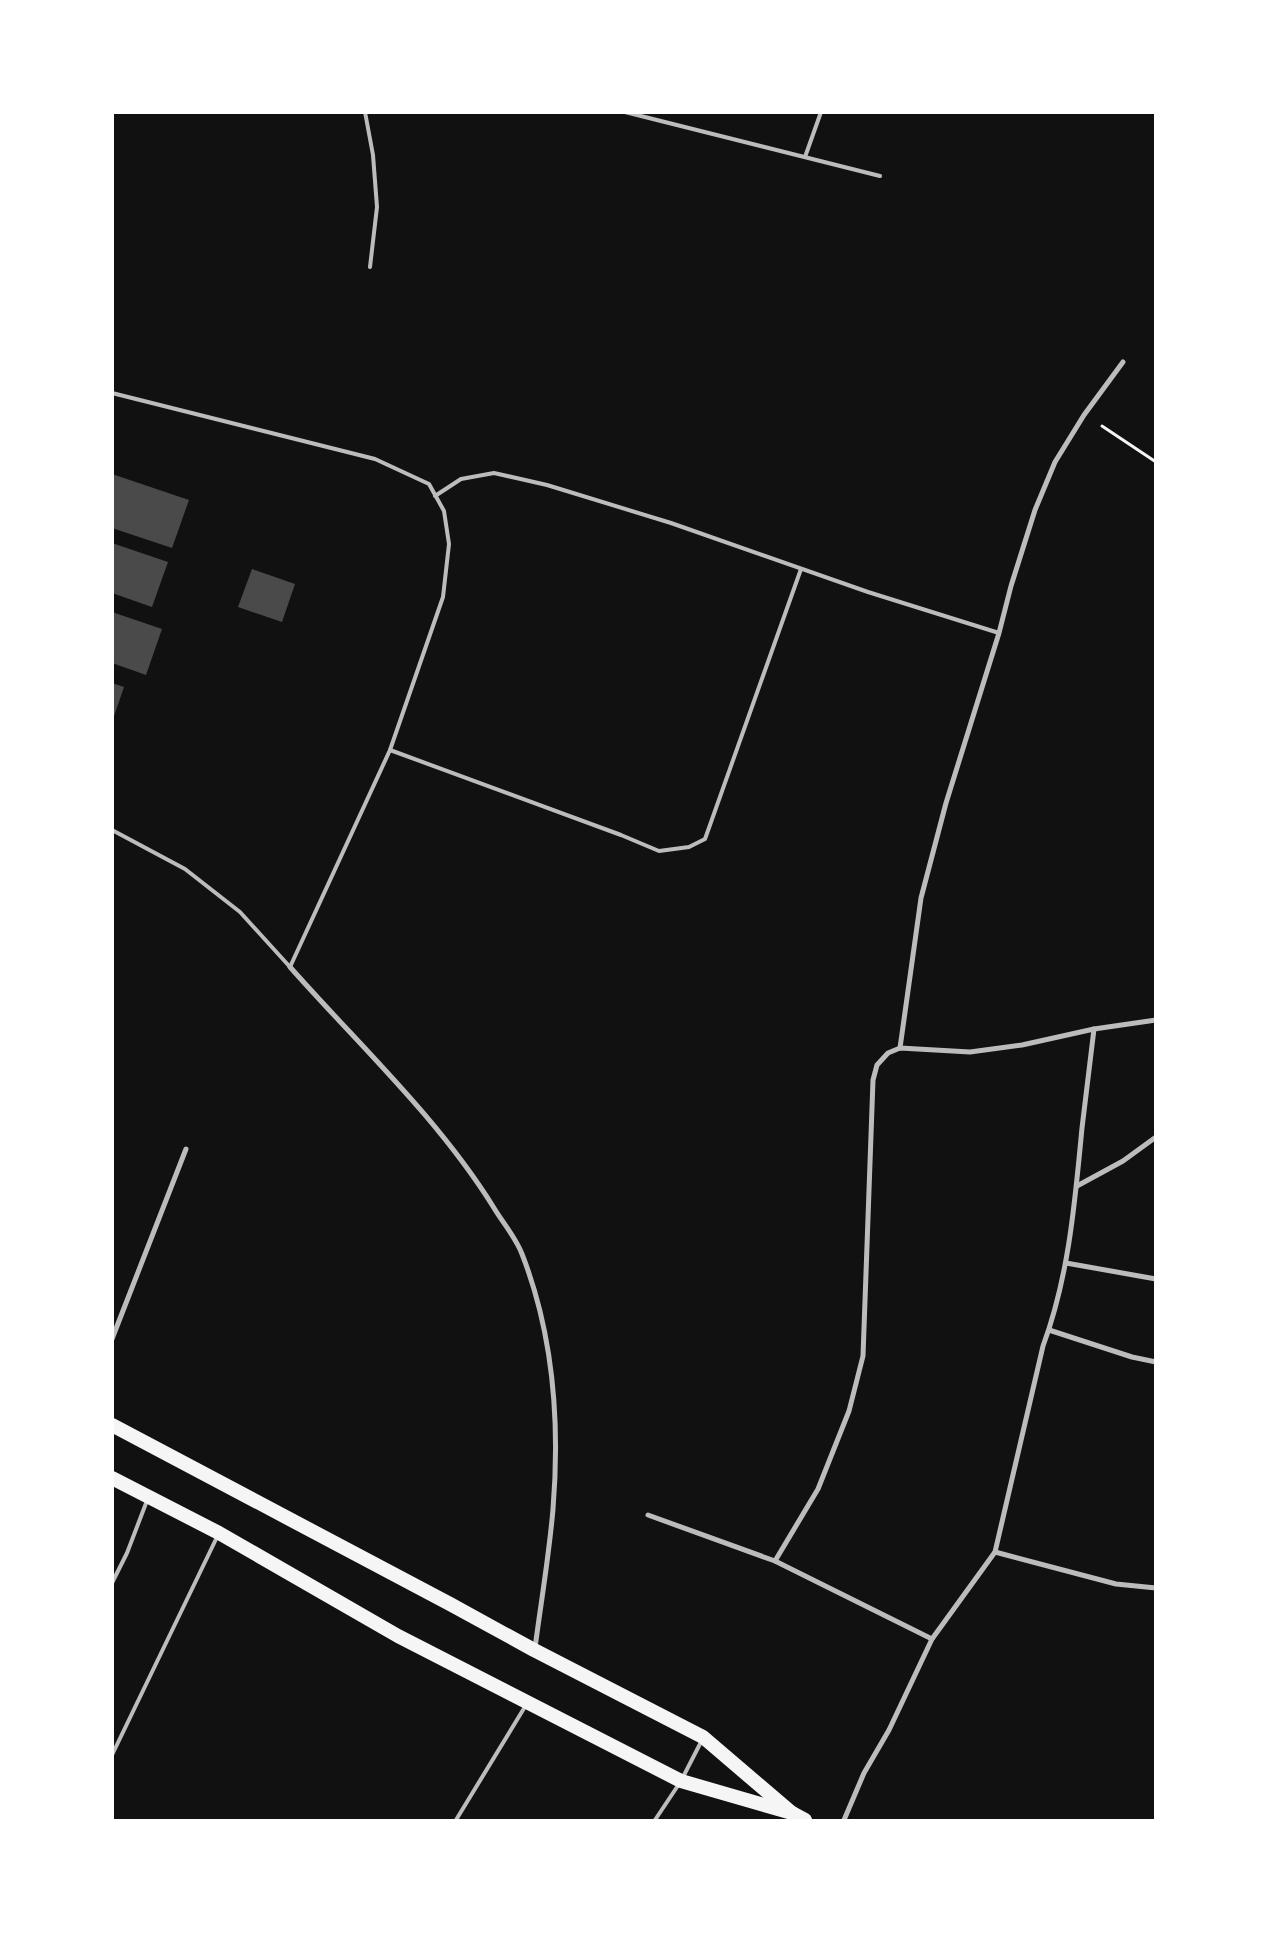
<svg xmlns="http://www.w3.org/2000/svg" width="1268" height="1933" font-family="Roboto,sans-serif">
  <rect width="100%" height="100%" fill="#111"/>
  <g fill="#4a4a4a">
    <path d="M112 474 189 500 172 548 112 528Z"/>
    <path d="M112 543 168 562 152 607 112 593Z"/>
    <path d="M252 569 295 584 282 622 238 607Z"/>
    <path d="M112 612 162 629 146 675 112 663Z"/>
    <path d="M112 683 124 687 113 719H112Z"/>
  </g>
  <g fill="none" stroke-linecap="round" stroke-linejoin="round">
    <path stroke="#f5f5f5" stroke-width="3" d="M1102 426 1156 462"/>
    <g stroke="#bcbcbc" stroke-width="4">
      <path d="M365 112 373 155 377 207 370 267"/>
      <path d="M625 112 880 176"/>
      <path d="M805 157 821 112"/>
      <path d="M112 393 375 459 429 484 444 511 449 544 443 597 390 750 290 967 240 912 185 869 112 830"/>
      <path d="M435 496 461 479 494 473 547 485 671 523 868 592 999 633"/>
      <path d="M390 750 621 835 659 851 689 847 705 839 801 569"/>
      <path d="M112 1583 127 1553 148 1498"/>
      <path d="M112 1755 218 1535"/>
      <path d="M456 1820 526 1705"/>
      <path d="M655 1820 681 1781 702 1740"/>
    </g>
    <g stroke="#bcbcbc" stroke-width="5">
      <path d="M290 967C360 1046 438 1118 494 1208 503 1223 516 1238 522 1254 554 1336 560 1423 553 1509 549 1556 541 1602 535 1648"/>
      <path d="M900 1048 921 898 946 803 999 633 1011 586 1035 510 1055 462 1084 415 1123 362"/>
      <path d="M1077 1186 1123 1161 1156 1137"/>
      <path d="M1066 1263 1156 1279"/>
      <path d="M1049 1330 1132 1357 1156 1362"/>
      <path d="M112 1339 186 1149"/>
      <path d="M648 1515 775 1561"/>
      <path d="M995 1552 1116 1584 1156 1588"/>
      <path d="M932 1639 775 1561 818 1489 849 1411 863 1356 873 1080 877 1065 888 1053 900 1048 970 1052 1022 1045 1094 1029 1156 1020"/>
      <path d="M844 1820 864 1773 889 1730 932 1639 995 1552 1043 1346C1069 1276 1075 1201 1082 1128 1086 1095 1090 1062 1094 1029"/>
    </g>
    <g stroke="#f5f5f5" stroke-width="14">
      <path d="M112 1425 450 1604 534 1650 703 1737 792 1813"/>
      <path d="M112 1478 219 1533 398 1636 681 1781 792 1813 805 1820"/>
    </g>
  </g>
  <rect width="1268" height="1933" fill="none" stroke="#ffffff" stroke-width="228"/>
</svg>
